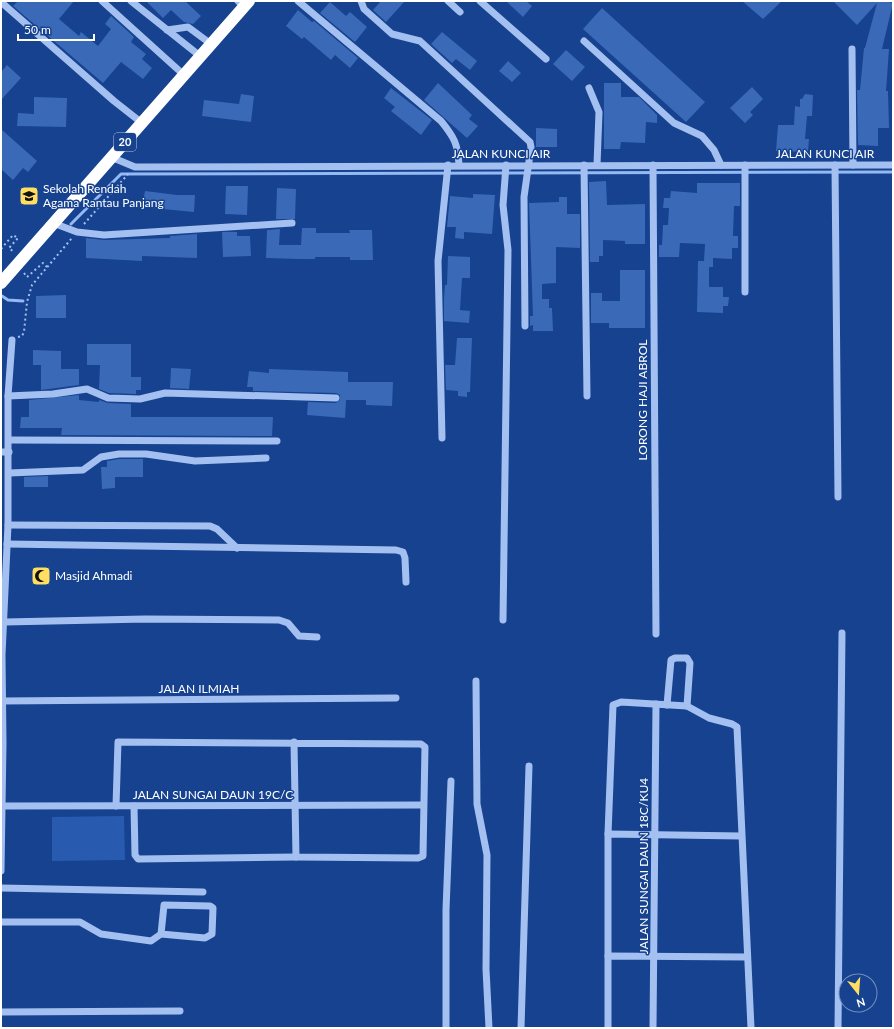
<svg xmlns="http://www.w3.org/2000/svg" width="894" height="1029" font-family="Lato,sans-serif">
  <rect width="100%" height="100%" fill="#164290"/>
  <path fill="#285baf" d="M124 816 125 860 52 861V817Z"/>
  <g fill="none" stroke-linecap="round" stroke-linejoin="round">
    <g stroke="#95baf3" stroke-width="3">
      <path d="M71 224 121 174 893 172"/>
      <path d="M2 296 8 300 23 301"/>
    </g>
  </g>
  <g fill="#3a69b7">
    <path d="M18 1H74L59 19 79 36 81 32 98 46 111 29 105 24 111 16 134 37 131 42 146 54 142 59 152 68 143 79 121 62 103 83 13 6Z"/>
    <path d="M146 1H185L201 16 193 24 184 22 171 10 163 18Z"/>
    <path d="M381 1H405L386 22 373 10Z"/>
    <path d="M506 1H526L532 6 523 17Z"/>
    <path d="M742 1H782L763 19Z"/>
    <path d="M833 1H885L893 3 882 49H889L886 91H888L889 128H878V146L858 145 857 90H860L864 48H865L877 3 857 25Z"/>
    <path d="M330 2 346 16 350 12 367 27 355 42 320 13Z"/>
    <path d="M602 8 705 102 686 122 583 29Z"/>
    <path d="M298 10 312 22 314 21 358 58 350 68 335 55 331 60 304 37 302 39 286 26Z"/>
    <path d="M442 32 477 61 470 70 456 59 452 63 431 44Z"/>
    <path d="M566 50 585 67 572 81 553 64Z"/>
    <path d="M508 61 521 73 512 82 499 71Z"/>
    <path d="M7 65 21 78 1 100V72Z"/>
    <path d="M438 83 472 115 469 119 478 126 467 138 424 100Z"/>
    <path d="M604 83H621V97H639L657 115V123L646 122 645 143 621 142 620 149H604Z"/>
    <path d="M752 87 763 99 750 112 753 115 745 123 730 108Z"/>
    <path d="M391 88 432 120 421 135 391 111 395 107 384 98Z"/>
    <path d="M241 94 254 96 251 122 202 116 204 100 239 104Z"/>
    <path d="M805 94 813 95 812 116H807L805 139H809L808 152 776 151 778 125H794L795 106 800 107V99H802Z"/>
    <path d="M34 97 67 98 66 127 17 126 18 113 34 114Z"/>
    <path d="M536 128 557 129V147H536Z"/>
    <path d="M1 129 37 161 28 172 23 168 13 180 1 169Z"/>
    <path d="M606 181 607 205 645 204V244H625V241L603 240V256H599V262H590L589 182Z"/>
    <path d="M697 183H740V206H734L733 236H738V248H732V259L713 258V267H709V287H723V297H729L728 306H723V313L697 312 698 261H704L705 244 680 243 679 257H659V245H662L663 225H668L669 208H663L664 198H670L671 191 697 193Z"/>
    <path d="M226 186H248L247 215 225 214Z"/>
    <path d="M277 188 296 189 295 219H276Z"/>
    <path d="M145 191 177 195H195L194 212 142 207Z"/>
    <path d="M473 194 495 195 492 234 464 232V239L455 238 456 227H447L450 196 473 198Z"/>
    <path d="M559 197H567V214H580V248L556 247V283L542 284V299H549V308H552L553 331H533V325L530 326V316H533L529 203 559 202Z"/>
    <path d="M302 228H316V233H350L349 230H372L373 260H350V257H315V259H299L266 258 267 230 280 229 279 245H301Z"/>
    <path d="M222 232H237V236H250L251 256 223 257Z"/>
    <path d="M197 234V258L142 256V261L86 258V238L104 240 170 238V236Z"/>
    <path d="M448 256 470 257V278H462L460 310 470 311 469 323 444 321V297L445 285H447Z"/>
    <path d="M620 270H645V328H609V323H591V293H602V301H620Z"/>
    <path d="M66 295V318H36V296Z"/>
    <path d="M457 338H472L470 392H467V397L458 396V391L446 390 445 365H455Z"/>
    <path d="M87 344H131V377H141V390H136V394L109 393 99 389 100 365H87Z"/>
    <path d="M33 350 61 351V369H79V385L41 390V365H33Z"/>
    <path d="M171 368 191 369 189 389 170 388Z"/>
    <path d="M269 369 348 372V382H393L392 406 366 405V400H346L345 418 307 415 308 402 336 403 340 400V395L336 393 253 391V387H247L249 371 269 373Z"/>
    <path d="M79 395V400L99 402V400L108 403 131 404V417H273L272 436 61 435 62 428H20L21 417H29V400Z"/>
    <path d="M119 459H143V477H115V488L102 489 101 467H107V461Z"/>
    <path d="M48 476V487H24V477Z"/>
  </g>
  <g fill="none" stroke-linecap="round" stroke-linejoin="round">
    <g stroke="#a3c0f0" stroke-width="2" stroke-dasharray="2 3" stroke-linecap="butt">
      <path d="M84 224 129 173"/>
      <path d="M1 249 13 235 18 238 9 248 14 252"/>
      <path d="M24 273 27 277 43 263 47 267"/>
      <path d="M18 337 22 336 24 332 27 302 32 285 72 238"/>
    </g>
    <g stroke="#a3c0f0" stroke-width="7">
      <path d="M102 1 184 75"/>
      <path d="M131 1 200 56"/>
      <path d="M238 1 244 7"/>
      <path d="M298 1 441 121C454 137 458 144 459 165"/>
      <path d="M361 1 364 9 392 34 420 41 530 142 531 147 524 197 525 326"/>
      <path d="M448 1 460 12"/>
      <path d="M480 1 546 59"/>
      <path d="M1 2 114 101 142 123"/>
      <path d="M167 30 188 27 211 44"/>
      <path d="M584 41 674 123 702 136 714 150 721 165"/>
      <path d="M852 49 853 165"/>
      <path d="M589 88 599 112 597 165"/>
      <path d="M111 157 135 167 893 165"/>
      <path d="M584 165 587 396"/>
      <path d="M653 165 656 634"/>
      <path d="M835 165 838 497"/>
      <path d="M53 223 77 232 104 235 292 223"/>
      <path d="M745 292V165"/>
      <path d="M8 396 53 394 87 389 108 398 140 399 165 393 336 398"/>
      <path d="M442 438 438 261 448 165"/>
      <path d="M9 440 277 441"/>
      <path d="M1 452H9"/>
      <path d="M9 473 83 470 101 457 119 454H146L195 461 266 458"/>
      <path d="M8 525 210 526 217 529 237 548"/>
      <path d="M7 544 396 550 403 552 405 558 406 582"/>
      <path d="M503 620 508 250 503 205 506 165"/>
      <path d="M5 622 145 619 279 620 288 623 299 636 317 637"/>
      <path d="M476 681 477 804 487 855 486 969 489 1028"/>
      <path d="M1 701 396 698"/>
      <path d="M667 705 671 660 675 658H687L690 663 687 706"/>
      <path d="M3 806 423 805"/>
      <path d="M116 806 118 742 421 744 425 747 423 856 418 858 296 857 294 742"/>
      <path d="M134 806 135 855 138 859 296 857"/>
      <path d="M608 834 613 705 621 702 687 706 709 718 732 724 737 727 751 1028"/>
      <path d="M1 871 3 743 2 655 8 525V396L12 340"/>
      <path d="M1 888 203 892"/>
      <path d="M1 922H80L101 934 151 941 161 934 205 938 212 934 213 908 210 906 164 905 161 934"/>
      <path d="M608 956V834L741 836"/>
      <path d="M1 1012 180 1011"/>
      <path d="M446 1028V910L451 781"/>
      <path d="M521 1028 529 766"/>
      <path d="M608 1028V956L747 957"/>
      <path d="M653 1028 656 704"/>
      <path d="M838 1028 842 633"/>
    </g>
    <path stroke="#fff" stroke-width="12" d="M1 283 249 1"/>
  </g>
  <defs>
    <symbol id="school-square" viewBox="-11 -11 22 22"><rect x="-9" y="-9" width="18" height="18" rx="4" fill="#ffde62" stroke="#164290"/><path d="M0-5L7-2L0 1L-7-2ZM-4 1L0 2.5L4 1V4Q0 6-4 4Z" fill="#111"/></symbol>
    <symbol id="mosque-square" viewBox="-11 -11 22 22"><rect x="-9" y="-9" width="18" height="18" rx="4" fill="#ffde62" stroke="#164290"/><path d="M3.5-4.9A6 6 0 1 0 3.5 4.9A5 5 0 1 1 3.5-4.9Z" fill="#111"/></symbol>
  </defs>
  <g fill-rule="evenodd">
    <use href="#school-square" x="18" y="185" width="22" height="22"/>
    <use href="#mosque-square" x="30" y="565" width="22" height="22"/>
  </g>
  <g text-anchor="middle" stroke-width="3" stroke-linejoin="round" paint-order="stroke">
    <rect fill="#164290" stroke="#b9c6de" stroke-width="1" x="114" y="133" width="22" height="18" rx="3"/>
    <g font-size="11" font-weight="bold" fill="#fff">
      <text x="125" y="146">20</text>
    </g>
    <g font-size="12" fill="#fff" stroke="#164290">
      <text x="501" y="158">JALAN KUNCI AIR</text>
      <text x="825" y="158">JALAN KUNCI AIR</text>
      <text transform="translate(643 400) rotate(-90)" y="4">LORONG HAJI ABROL</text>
      <text x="199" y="693">JALAN ILMIAH</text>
      <text x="213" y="799">JALAN SUNGAI DAUN 19C/C</text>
      <text transform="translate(644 866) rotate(-90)" y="4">JALAN SUNGAI DAUN 18C/KU4</text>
    </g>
    <g font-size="12" fill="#fff" stroke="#164290" text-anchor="start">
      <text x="43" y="193">Sekolah Rendah<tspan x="43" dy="14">Agama Rantau Panjang</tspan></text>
      <text x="55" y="580">Masjid Ahmadi</text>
    </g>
  </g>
  <rect width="894" height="1029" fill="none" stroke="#ffffff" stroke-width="4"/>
  <g transform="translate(858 993) rotate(163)"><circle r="19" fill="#164290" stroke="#738ebc"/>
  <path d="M0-3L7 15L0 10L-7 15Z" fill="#ffde62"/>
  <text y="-6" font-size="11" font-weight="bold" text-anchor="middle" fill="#ffffff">N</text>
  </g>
  <path d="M18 34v6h76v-6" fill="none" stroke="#ffffff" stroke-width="2"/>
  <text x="24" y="34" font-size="12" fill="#ffffff" stroke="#164290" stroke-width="3" paint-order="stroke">50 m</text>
</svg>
